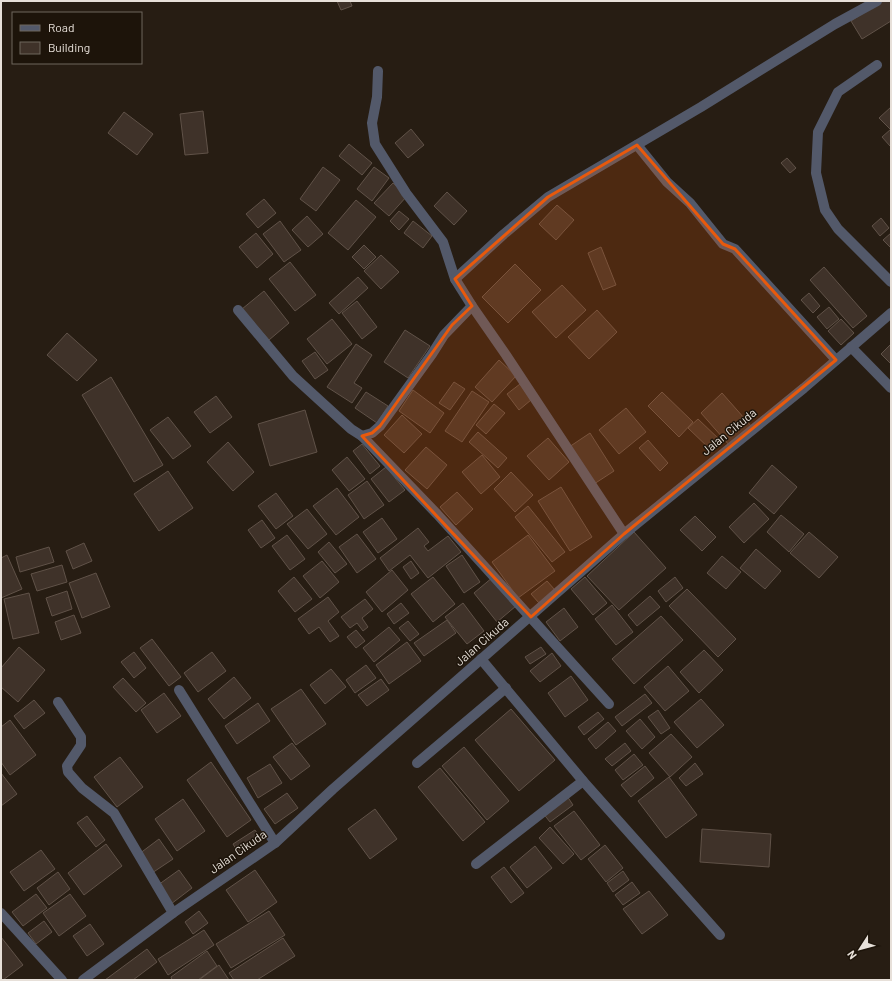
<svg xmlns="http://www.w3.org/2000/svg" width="892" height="981" font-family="Barlow,sans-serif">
  <rect width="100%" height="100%" fill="#271d13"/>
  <g fill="#3f3229" stroke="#605248">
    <path d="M337 1H350L352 6 341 10Z"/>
    <path d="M882 1H891V21L862 39 851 21Z"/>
    <path d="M891 107V128L890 129 879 118Z"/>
    <path d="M203 111 208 153 185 155 180 114Z"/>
    <path d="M124 112 153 134 137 155 108 133Z"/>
    <path d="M411 129 424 145 408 158 395 143Z"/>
    <path d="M891 129V145L890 146 882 137Z"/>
    <path d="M349 144 372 163 362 175 339 156Z"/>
    <path d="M787 158 796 168 790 173 781 163Z"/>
    <path d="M323 167 340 180 316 211 300 199Z"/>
    <path d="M374 167 389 178 372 201 357 189Z"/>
    <path d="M393 183 407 196 389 216 374 203Z"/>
    <path d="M447 192 467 211 454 225 434 206Z"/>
    <path d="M264 199 276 213 258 228 246 214Z"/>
    <path d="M356 200 376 217 348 250 328 233Z"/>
    <path d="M557 205 574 220 556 240 539 224Z"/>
    <path d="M399 211 409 219 399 230 390 221Z"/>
    <path d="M307 216 323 234 308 247 292 230Z"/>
    <path d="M881 218 889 228 880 236 872 226Z"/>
    <path d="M280 221 301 250 284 262 263 234Z"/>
    <path d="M413 221 432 236 423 248 404 233Z"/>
    <path d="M256 233 273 254 257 268 239 247Z"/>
    <path d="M891 233V248L883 240Z"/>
    <path d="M364 245 376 257 364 269 352 257Z"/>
    <path d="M601 247 616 285 603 290 588 253Z"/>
    <path d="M381 255 399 272 381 289 364 271Z"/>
    <path d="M290 262 316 295 295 311 269 279Z"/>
    <path d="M515 264 541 290 508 323 482 297Z"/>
    <path d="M824 267 867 316 853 328 810 280Z"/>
    <path d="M358 277 368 288 339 314 329 303Z"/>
    <path d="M562 285 586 310 556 338 532 312Z"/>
    <path d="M264 291 289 323 269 340 242 309Z"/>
    <path d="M809 293 820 306 813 313 801 300Z"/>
    <path d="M357 301 377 327 362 339 342 313Z"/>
    <path d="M829 307 839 319 827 329 817 317Z"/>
    <path d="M597 310 617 332 589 359 568 337Z"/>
    <path d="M332 319 352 344 327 364 307 339Z"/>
    <path d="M841 319 854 333 841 345 828 331Z"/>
    <path d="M405 330 430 346 408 378 384 362Z"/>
    <path d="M67 333 97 360 77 381 47 355Z"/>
    <path d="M356 344 372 355 354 383 362 388 352 403 327 387Z"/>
    <path d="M891 344V364L881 354Z"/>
    <path d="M315 352 328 370 315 379 302 361Z"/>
    <path d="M499 360 516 376 492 402 475 387Z"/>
    <path d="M111 377 163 465 134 482 82 395Z"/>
    <path d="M454 382 465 389 450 410 439 403Z"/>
    <path d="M520 384 531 400 519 410 507 394Z"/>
    <path d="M413 390 444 413 430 433 399 411Z"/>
    <path d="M472 391 489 402 462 442 445 431Z"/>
    <path d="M366 392 388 406 377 423 355 408Z"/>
    <path d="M662 392 693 422 679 437 648 406Z"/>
    <path d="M722 393 752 427 730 446 701 413Z"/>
    <path d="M216 396 232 417 210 433 194 412Z"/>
    <path d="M494 404 505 413 486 434 476 425Z"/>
    <path d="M626 408 646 432 619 454 599 430Z"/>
    <path d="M305 410 317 452 270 466 258 424Z"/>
    <path d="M402 415 422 434 404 453 384 435Z"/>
    <path d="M168 417 191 446 173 459 150 430Z"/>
    <path d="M698 419 721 441 712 451 688 428Z"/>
    <path d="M478 432 507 458 498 468 469 442Z"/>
    <path d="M590 433 614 471 594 484 569 447Z"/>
    <path d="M548 438 569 462 549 480 527 456Z"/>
    <path d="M648 440 668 463 660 471 639 448Z"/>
    <path d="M228 442 254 472 233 491 207 462Z"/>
    <path d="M362 444 380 466 370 474 353 451Z"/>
    <path d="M426 447 447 465 427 489 405 470Z"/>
    <path d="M482 455 500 477 481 494 462 472Z"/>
    <path d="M347 457 365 479 349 491 332 470Z"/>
    <path d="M772 465 797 487 774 514 749 493Z"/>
    <path d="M386 467 405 490 389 502 371 479Z"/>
    <path d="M168 471 193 508 159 531 134 494Z"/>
    <path d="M511 472 533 495 515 512 494 489Z"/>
    <path d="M367 481 384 505 364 519 348 495Z"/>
    <path d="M561 487 592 537 570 551 538 501Z"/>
    <path d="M337 488 359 517 336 535 313 506Z"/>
    <path d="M457 492 473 509 456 525 440 507Z"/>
    <path d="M276 493 293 516 276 529 258 506Z"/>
    <path d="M754 503 769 519 744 543 729 527Z"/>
    <path d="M528 506 565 552 552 562 515 517Z"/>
    <path d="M307 509 327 534 308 549 287 524Z"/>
    <path d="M781 515 804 534 789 552 767 532Z"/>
    <path d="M695 516 716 537 702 551 680 530Z"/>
    <path d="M382 518 397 539 378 553 363 532Z"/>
    <path d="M262 520 275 538 261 548 248 530Z"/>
    <path d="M418 528 429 542 424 546 428 551 448 536 461 552 428 578 410 555 389 571 380 558Z"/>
    <path d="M634 532 666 568 619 610 587 576Z"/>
    <path d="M809 532 838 557 819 578 790 553Z"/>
    <path d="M357 534 376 559 357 573 339 547Z"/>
    <path d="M287 535 305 559 290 570 272 546Z"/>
    <path d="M528 535 555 571 518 598 492 562Z"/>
    <path d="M329 542 347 564 335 573 318 552Z"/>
    <path d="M84 543 92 561 73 569 66 551Z"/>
    <path d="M49 547 54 562 20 572 16 557Z"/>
    <path d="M756 549 781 571 765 589 740 568Z"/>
    <path d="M7 555 22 589 1 598V558Z"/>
    <path d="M462 555 480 582 464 593 446 566Z"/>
    <path d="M722 556 741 572 726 589 707 573Z"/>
    <path d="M322 561 339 582 320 598 303 576Z"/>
    <path d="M411 561 419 573 411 579 403 567Z"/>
    <path d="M62 565 67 582 37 591 31 574Z"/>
    <path d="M392 570 408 590 382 612 366 592Z"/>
    <path d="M96 573 110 607 82 618 69 583Z"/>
    <path d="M294 577 312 599 295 612 278 591Z"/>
    <path d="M433 577 455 604 433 622 411 594Z"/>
    <path d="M493 577 516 606 497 622 474 593Z"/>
    <path d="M585 577 607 603 593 615 571 589Z"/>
    <path d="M675 577 683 588 666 602 658 591Z"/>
    <path d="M547 581 555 590 539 603 531 594Z"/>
    <path d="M687 589 736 639 718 657 669 606Z"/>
    <path d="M67 591 72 609 52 616 46 598Z"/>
    <path d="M29 593 39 633 13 639 4 599Z"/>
    <path d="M650 596 660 607 637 626 628 615Z"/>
    <path d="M328 597 339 612 328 621 339 636 330 642 319 627 309 634 298 619Z"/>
    <path d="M365 599 373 609 362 618 368 627 363 631 357 623 350 628 341 617Z"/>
    <path d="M401 603 409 613 394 624 387 614Z"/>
    <path d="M463 603 484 631 467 644 445 617Z"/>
    <path d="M612 605 633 632 616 645 595 619Z"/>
    <path d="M564 608 578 627 560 641 546 622Z"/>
    <path d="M74 615 81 633 61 640 55 622Z"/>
    <path d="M661 616 683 640 634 684 612 659Z"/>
    <path d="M447 620 456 633 424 656 414 643Z"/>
    <path d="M408 621 419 634 410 641 399 628Z"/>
    <path d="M389 627 400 640 374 662 363 648Z"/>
    <path d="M356 630 365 641 356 648 347 637Z"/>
    <path d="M152 639 181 677 169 686 140 648Z"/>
    <path d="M407 642 421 661 389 684 376 665Z"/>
    <path d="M19 647 45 670 18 702 1 687V668Z"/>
    <path d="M541 647 546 654 530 664 525 657Z"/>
    <path d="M704 650 723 670 699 693 680 672Z"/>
    <path d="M134 652 146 668 134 678 121 662Z"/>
    <path d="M212 652 226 671 198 692 184 673Z"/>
    <path d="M552 653 561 666 540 682 530 671Z"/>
    <path d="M366 665 376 678 355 693 346 680Z"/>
    <path d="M668 666 689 691 665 711 644 687Z"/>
    <path d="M331 669 346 687 325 704 310 685Z"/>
    <path d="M571 676 588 700 565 717 548 693Z"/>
    <path d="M234 677 251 698 224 719 208 699Z"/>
    <path d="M123 678 146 703 136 712 113 687Z"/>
    <path d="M381 679 389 690 367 706 358 695Z"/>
    <path d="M301 689 326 724 296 745 271 709Z"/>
    <path d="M164 693 181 716 157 733 141 710Z"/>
    <path d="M645 694 652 703 622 726 615 717Z"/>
    <path d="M701 699 724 725 697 748 674 722Z"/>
    <path d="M34 700 45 713 24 729 14 716Z"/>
    <path d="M258 703 270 721 237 744 225 726Z"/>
    <path d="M511 709 555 760 519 791 475 740Z"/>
    <path d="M658 710 670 728 661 734 648 717Z"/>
    <path d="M598 712 604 719 584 735 578 727Z"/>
    <path d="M640 719 655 737 642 749 626 731Z"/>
    <path d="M10 720 36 755 10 775 1 762V727Z"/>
    <path d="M608 722 616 731 596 749 588 739Z"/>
    <path d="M671 734 692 757 670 777 649 753Z"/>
    <path d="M292 743 310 766 291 780 273 757Z"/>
    <path d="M625 743 631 751 612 766 605 759Z"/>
    <path d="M464 747 509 801 487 820 442 766Z"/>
    <path d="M634 754 643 765 623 780 615 770Z"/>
    <path d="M120 757 143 787 117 807 94 777Z"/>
    <path d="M211 762 251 820 227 837 187 780Z"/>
    <path d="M695 763 703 774 686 786 679 778Z"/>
    <path d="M270 764 282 783 258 798 247 778Z"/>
    <path d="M645 766 654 778 631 797 621 785Z"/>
    <path d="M440 768 485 822 463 841 418 787Z"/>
    <path d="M1 773 17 794 1 806Z"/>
    <path d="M669 777 697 815 666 838 638 801Z"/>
    <path d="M287 793 298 808 275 824 264 809Z"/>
    <path d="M565 793 573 805 550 822 542 812Z"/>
    <path d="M183 799 205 831 177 851 155 819Z"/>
    <path d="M375 809 397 839 370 859 348 829Z"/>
    <path d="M574 811 600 845 581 860 554 826Z"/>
    <path d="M87 816 105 840 96 847 77 823Z"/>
    <path d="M550 827 574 854 563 864 539 838Z"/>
    <path d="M702 829 771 834 769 867 700 862Z"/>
    <path d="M255 830 261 839 239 854 233 844Z"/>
    <path d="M159 839 173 859 152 873 139 854Z"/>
    <path d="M106 844 122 866 84 895 68 873Z"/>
    <path d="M605 845 623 868 606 882 588 859Z"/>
    <path d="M535 846 552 868 527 888 510 867Z"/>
    <path d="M41 850 55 869 24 891 10 872Z"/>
    <path d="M504 867 524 893 511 903 491 877Z"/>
    <path d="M179 870 192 888 171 904 158 885Z"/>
    <path d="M255 870 277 902 248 922 226 890Z"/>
    <path d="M623 871 629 880 613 892 607 883Z"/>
    <path d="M58 872 70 889 49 905 37 888Z"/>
    <path d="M632 882 640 893 623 905 615 895Z"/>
    <path d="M649 891 668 915 642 934 623 909Z"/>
    <path d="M36 894 47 908 23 926 12 912Z"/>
    <path d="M70 894 86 916 59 936 43 913Z"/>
    <path d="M199 911 208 923 193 934 185 922Z"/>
    <path d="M269 911 285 935 231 968 216 944Z"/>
    <path d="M44 921 52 932 36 944 28 933Z"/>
    <path d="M90 924 104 944 87 956 73 936Z"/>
    <path d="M204 930 214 945 168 975 158 959Z"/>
    <path d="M1 937 23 965 3 980 1 979Z"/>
    <path d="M283 938 295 956 257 980H234L229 973Z"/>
    <path d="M147 949 157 962 133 980H105Z"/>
    <path d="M207 951 217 966 198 980H172L171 977Z"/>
    <path d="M219 965 229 980H199Z"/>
  </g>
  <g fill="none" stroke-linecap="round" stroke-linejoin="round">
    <g stroke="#53596a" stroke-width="10">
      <path d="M877 65 838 92 818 132 816 173 825 210 838 229 891 282"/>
      <path d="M378 71 377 97 372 123 375 144 406 193 443 242 455 279 472 306 506 355 624 534"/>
      <path d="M637 145 667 182 690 203 723 244 735 249 836 360"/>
      <path d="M455 279 504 234 548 197 701 107 835 24 877 1"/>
      <path d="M238 310 293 376 351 429 362 436 437 514 609 704"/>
      <path d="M851 347 891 388"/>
      <path d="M362 436 372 433 380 426 432 354 444 335 472 306"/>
      <path d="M481 659 583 781 720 935"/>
      <path d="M179 690 275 843"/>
      <path d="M58 702 81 737V745L67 766 68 772 82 788 114 813 173 913"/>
      <path d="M417 763 506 688"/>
      <path d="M476 864 583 781"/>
      <path d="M1 913 62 980"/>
    </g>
    <path stroke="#53596a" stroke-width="10" d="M83 980 173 913 275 843 333 789 624 534 804 388 891 313"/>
  </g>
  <path fill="#e8590c" fill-opacity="0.2" stroke="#e8590c" stroke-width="3" stroke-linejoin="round" d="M637 145 723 244 735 249 836 360 624 534 531 617 362 436 372 433 380 426 452 325 472 306 455 279 548 197Z"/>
  <g text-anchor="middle" stroke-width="3" stroke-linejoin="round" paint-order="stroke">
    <g font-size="12" fill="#e7e0d9" stroke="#1d140a">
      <text transform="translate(729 432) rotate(-39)" y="4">Jalan Cikuda</text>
      <text transform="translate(482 642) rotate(-41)" y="4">Jalan Cikuda</text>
      <text transform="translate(238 852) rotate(-35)" y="4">Jalan Cikuda</text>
    </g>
  </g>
  <rect width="892" height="981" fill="none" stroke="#e7e0d9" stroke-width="4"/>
  <rect x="12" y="12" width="130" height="52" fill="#1d140a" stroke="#6e665d"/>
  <rect x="20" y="25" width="20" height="6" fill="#53596a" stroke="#6e665d"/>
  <text x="48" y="32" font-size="12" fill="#e7e0d9">Road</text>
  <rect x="20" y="42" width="20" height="12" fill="#3f3229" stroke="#6e665d"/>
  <text x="48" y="52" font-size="12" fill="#e7e0d9">Building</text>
  <g transform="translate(860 949) rotate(234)" stroke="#1d140a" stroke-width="3" paint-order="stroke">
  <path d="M0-3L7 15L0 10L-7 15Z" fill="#e7e0d9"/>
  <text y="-6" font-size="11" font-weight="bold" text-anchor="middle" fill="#e7e0d9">N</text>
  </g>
</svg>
